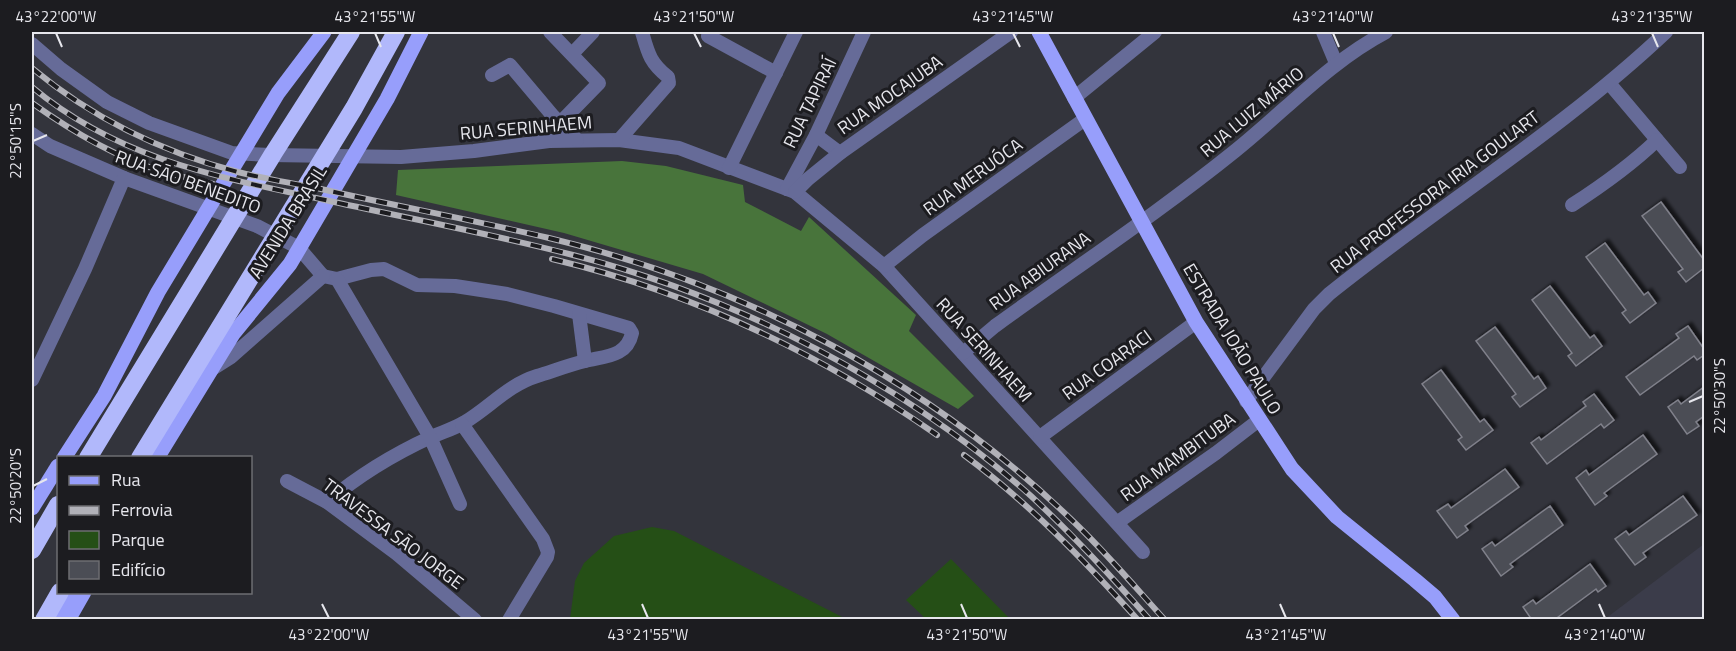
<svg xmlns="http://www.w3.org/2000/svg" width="1736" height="651" font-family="'Titillium Web',sans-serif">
  <defs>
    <filter id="shadow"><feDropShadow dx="3.5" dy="-3.5" stdDeviation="1.5" flood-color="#0009"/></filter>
  </defs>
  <rect width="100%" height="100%" fill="#33343c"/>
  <path fill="#3b3c4a" d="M1704 544V619H1605Z"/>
  <g fill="#254f16">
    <path d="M652 527 674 531 846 619H570L575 581 584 563 614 536Z"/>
    <path d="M951 559 1010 619H926L906 600Z"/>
  </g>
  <path fill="#48743b" d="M622 161 666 166 743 185 745 202 801 231 809 217 916 315 909 331 974 396 958 409 827 334 703 274 564 233 396 195 398 170Z"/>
  <g fill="#4b4d55" stroke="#80818b" stroke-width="1.5" filter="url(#shadow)">
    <path d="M1661 202 1704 260V268L1686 282 1678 272 1683 269 1642 216Z"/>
    <path d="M1605 243 1644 295 1648 292 1656 303 1630 323 1622 313 1626 310 1586 257Z"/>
    <path d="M1550 286 1590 338 1594 335 1602 346 1576 366 1568 356 1572 353 1532 300Z"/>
    <path d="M1688 326 1704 349V355L1697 360 1694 356 1640 395 1626 377 1679 338 1676 334Z"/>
    <path d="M1495 327 1534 379 1538 376 1546 388 1520 407 1512 397 1516 394 1476 341Z"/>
    <path d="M1441 370 1480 422 1484 419 1493 430 1466 450 1458 440 1462 437 1422 384Z"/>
    <path d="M1704 387V416L1696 422 1699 426 1687 434 1668 407 1678 400 1681 404Z"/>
    <path d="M1594 394 1614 420 1604 428 1601 424 1547 464 1531 443 1539 437 1541 440 1586 406 1583 402Z"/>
    <path d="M1643 435 1657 454 1604 493 1607 496 1595 505 1576 478 1586 470 1589 475Z"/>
    <path d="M1505 469 1519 487 1465 526 1468 530 1457 538 1437 511 1448 504 1451 508Z"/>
    <path d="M1683 496 1697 515 1643 553 1646 557 1635 565 1615 539 1626 531 1629 535Z"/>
    <path d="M1550 506 1563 525 1510 564 1513 567 1501 576 1482 549 1492 542 1495 546Z"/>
    <path d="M1590 564 1606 586 1598 592 1596 589 1554 620H1532L1523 607 1533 600 1536 604Z"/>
  </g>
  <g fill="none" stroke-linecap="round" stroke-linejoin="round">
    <g stroke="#666b98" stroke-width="14">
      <path d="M550 32 599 83 560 123"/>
      <path d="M1323 32 1336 63"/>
      <path d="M708 36 776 73"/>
      <path d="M32 44 61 69 107 102 149 123 232 153 270 155 401 157 474 151 549 141 619 140 679 148 787 189 795 192 884 266 1143 552"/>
      <path d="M572 54 593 32"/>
      <path d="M492 75 510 65 553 116 577 140"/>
      <path d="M1609 83 1680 167"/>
      <path d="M1074 98 1155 32"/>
      <path d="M32 134 50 146 124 178 257 226 299 248 323 276"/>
      <path d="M816 135 840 153"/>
      <path d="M619 140 669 83 668 77C650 63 648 53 642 32"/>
      <path d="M729 168 796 32"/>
      <path d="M787 189 816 135 864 32"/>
      <path d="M795 192 808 179 840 153 1011 32"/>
      <path d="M1572 205C1603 185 1630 166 1657 140"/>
      <path d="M884 266 923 235 1085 119"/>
      <path d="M323 276 337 279 371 270 384 269 417 285 455 286 507 294 554 306 629 328 632 333C627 357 605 356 585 361 569 365 553 371 537 376 508 385 490 407 465 422 454 429 442 432 431 437 394 454 358 476 327 502"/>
      <path d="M337 279 430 437 460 504"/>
      <path d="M579 314 585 361"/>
      <path d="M963 353 995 326C1075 268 1158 213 1235 151 1285 111 1329 62 1386 32"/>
      <path d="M212 369 231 357 323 276"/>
      <path d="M32 380 85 269 124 178"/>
      <path d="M1246 401 1314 309 1329 294C1440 205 1562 130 1666 32"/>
      <path d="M462 424 543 539 548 552 547 557 509 620"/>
      <path d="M1040 437 1196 322"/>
      <path d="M287 481 327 502 397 554 475 620"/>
      <path d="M1118 522 1216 453 1259 420"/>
    </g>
    <g stroke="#979efb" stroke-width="15">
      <path d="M1039 32 1196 322 1292 469 1337 517 1415 580 1435 597 1453 620"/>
      <path d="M64 458 104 396 158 292 278 93 324 32"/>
      <path d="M157 458 233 334 290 264 387 99 421 32"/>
      <path d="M32 508 58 466"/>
      <path d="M57 620 69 592"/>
      <path d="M68 620 84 592"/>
    </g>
    <g stroke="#b1b8fb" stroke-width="18">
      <path d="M88 458 273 154 351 32"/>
      <path d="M140 458 354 108 396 32"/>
      <path d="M32 550 58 505"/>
      <path d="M44 620 60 592"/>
    </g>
    <defs>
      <g id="rail">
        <path d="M32 68C92 118 162 152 238 172 265 179 293 183 321 189 396 206 473 220 549 238 746 285 931 382 1077 525 1108 555 1136 588 1165 620"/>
        <path d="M32 87C118 159 218 177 325 200 407 218 491 234 573 255 738 297 904 383 1031 496 1073 535 1112 577 1150 620"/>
        <path d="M32 103C70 130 113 156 158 170 176 176 195 179 213 184"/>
        <path d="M552 259C691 292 821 354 937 435"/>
        <path d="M964 455C1029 503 1084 560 1138 620"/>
      </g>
    </defs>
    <use href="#rail" stroke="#b1b1b8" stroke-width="6"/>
    <use href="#rail" stroke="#1c1c20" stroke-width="4" stroke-dasharray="11" stroke-linecap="butt"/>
  </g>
  <path fill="none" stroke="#e7e7ed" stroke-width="2" d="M56 33 62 47M375 33 381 47M694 33 701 47M1013 33 1020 47M1333 33 1339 47M1652 33 1658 47M33 141 47 135M1689 402 1703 396M33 486 47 479M322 604 329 618M642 604 648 618M961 604 967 618M1280 604 1286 618M1599 604 1605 618"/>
  <g text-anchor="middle" stroke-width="6" stroke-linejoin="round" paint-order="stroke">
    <g font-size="18" fill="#e7e7ed" stroke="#1c1c20">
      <text transform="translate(890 95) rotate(-35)" y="6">RUA MOCAJUBA</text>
      <text transform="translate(810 103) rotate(-64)" y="6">RUA TAPIRAÍ</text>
      <text transform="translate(1252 112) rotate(-40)" y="6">RUA LUIZ MÁRIO</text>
      <text transform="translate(526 128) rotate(-5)" y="6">RUA SERINHAEM</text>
      <text transform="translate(973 177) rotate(-36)" y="6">RUA MERUÓCA</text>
      <text transform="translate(188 182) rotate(20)" y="6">RUA SĀO BENEDITO</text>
      <text transform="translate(1435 192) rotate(-37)" y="6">RUA PROFESSORA IRIA GOULART</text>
      <text transform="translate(288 222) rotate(-58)" y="6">AVENIDA BRASIL</text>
      <text transform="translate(1040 271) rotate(-36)" y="6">RUA ABIURANA</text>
      <text transform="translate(1232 339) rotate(59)" y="6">ESTRADA JOÃO PAULO</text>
      <text transform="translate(984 350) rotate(48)" y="6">RUA SERINHAEM</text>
      <text transform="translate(1107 365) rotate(-36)" y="6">RUA COARACI</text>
      <text transform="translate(1178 457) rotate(-36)" y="6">RUA MAMBITUBA</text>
      <text transform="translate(393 534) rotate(37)" y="6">TRAVESSA SĀO JORGE</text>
    </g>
  </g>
  <rect width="1736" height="651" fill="none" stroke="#1c1c20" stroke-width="66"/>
  <rect x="57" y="456" width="195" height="138" fill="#1c1c20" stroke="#6d6d72" stroke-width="1.5"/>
  <rect x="69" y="476" width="30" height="9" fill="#979efb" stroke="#6d6d72" stroke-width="1.5"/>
  <text x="111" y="486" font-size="18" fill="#e7e7ed">Rua</text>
  <rect x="69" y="506" width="30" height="9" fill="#b1b1b8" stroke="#6d6d72" stroke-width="1.5"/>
  <text x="111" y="516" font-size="18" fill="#e7e7ed">Ferrovia</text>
  <rect x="69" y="531" width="30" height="18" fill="#254f16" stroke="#6d6d72" stroke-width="1.5"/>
  <text x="111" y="546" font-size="18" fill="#e7e7ed">Parque</text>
  <rect x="69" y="561" width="30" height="18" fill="#4b4d55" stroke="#6d6d72" stroke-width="1.5"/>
  <text x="111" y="576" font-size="18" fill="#e7e7ed">Edifício</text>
  <rect x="33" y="33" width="1670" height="585" fill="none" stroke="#e7e7ed" stroke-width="2"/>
  <g font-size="15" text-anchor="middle" fill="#e7e7ed">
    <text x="56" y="22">43°22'00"W</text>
    <text x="375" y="22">43°21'55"W</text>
    <text x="694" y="22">43°21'50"W</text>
    <text x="1013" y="22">43°21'45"W</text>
    <text x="1333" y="22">43°21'40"W</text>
    <text x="1652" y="22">43°21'35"W</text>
    <text transform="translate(16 141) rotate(-90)" y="5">22°50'15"S</text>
    <text transform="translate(1720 396) rotate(-90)" y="5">22°50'30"S</text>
    <text transform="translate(16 486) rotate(-90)" y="5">22°50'20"S</text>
    <text x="329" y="640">43°22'00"W</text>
    <text x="648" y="640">43°21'55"W</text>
    <text x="967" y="640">43°21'50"W</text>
    <text x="1286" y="640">43°21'45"W</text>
    <text x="1605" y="640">43°21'40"W</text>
  </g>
</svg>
